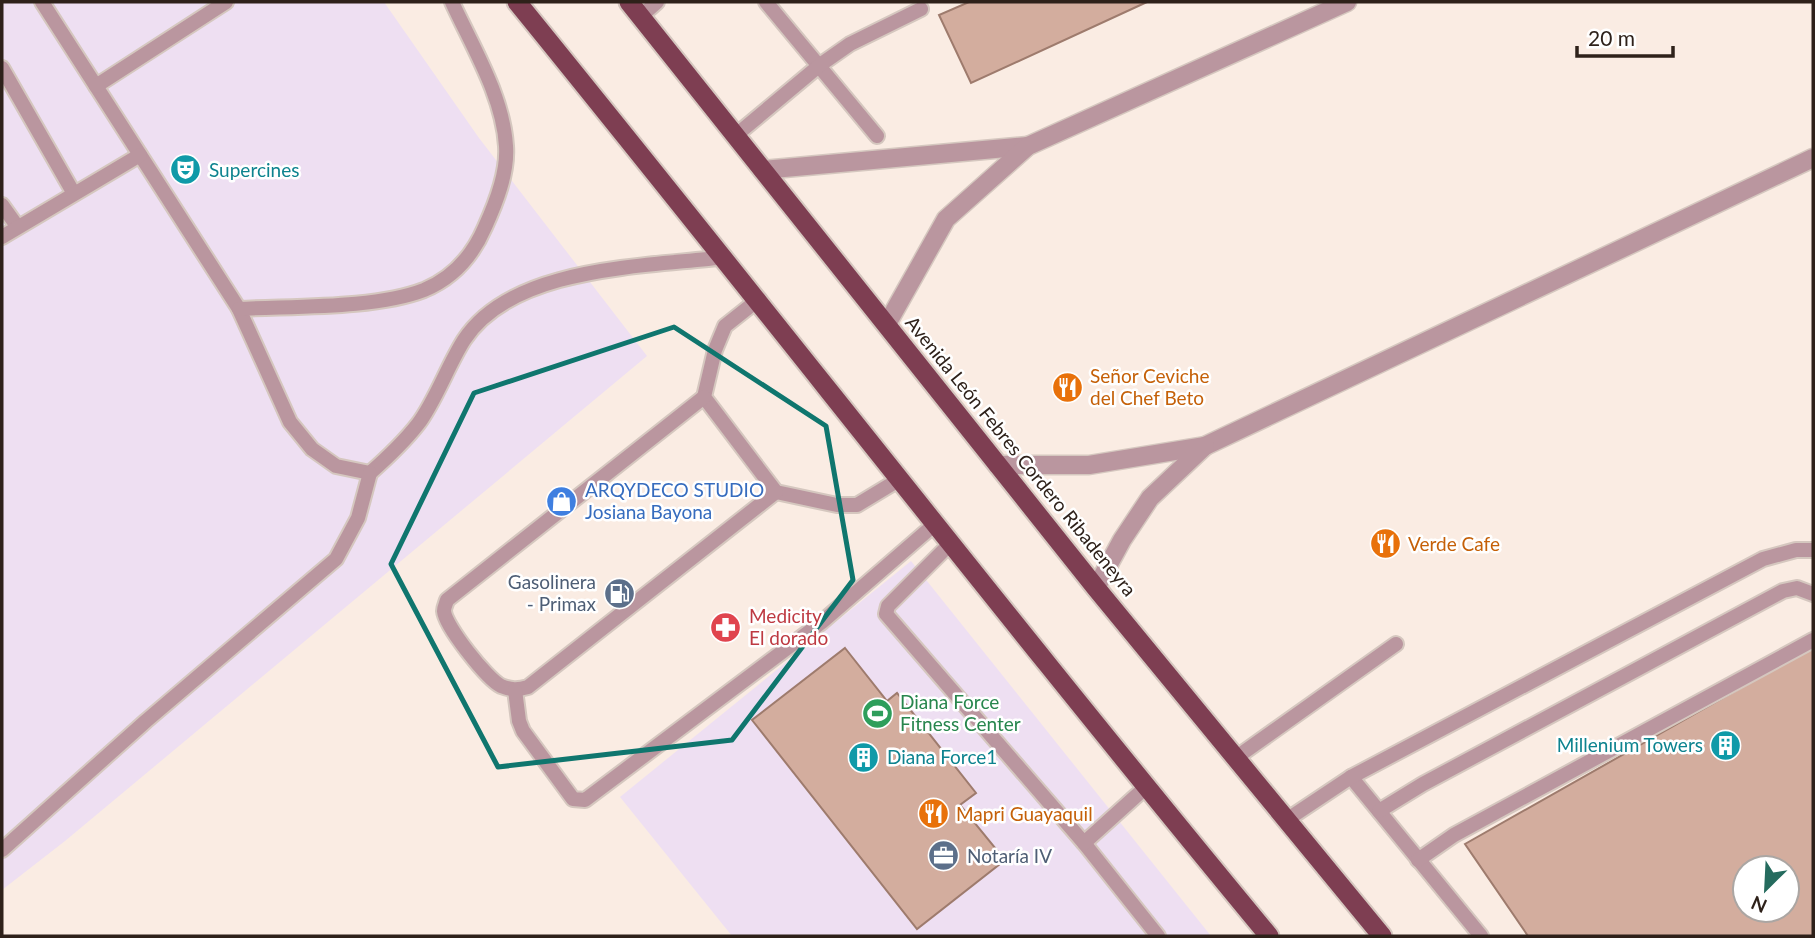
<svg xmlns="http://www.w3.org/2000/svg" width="1815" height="938" font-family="Lato,sans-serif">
  <rect width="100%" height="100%" fill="#faece3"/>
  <g fill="#eedff2">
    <path d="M2 2H384L479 138 647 356 65 841 2 890Z"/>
    <path d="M911 561 1211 936H732L620 797Z"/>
  </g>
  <g fill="#d3ad9e" stroke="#9e7b6d" stroke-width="2" fill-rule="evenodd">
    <path d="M969 2H1147L971 83 939 15Z"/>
    <path d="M1813 647V936H1528L1465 844ZM1745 868H1787V910H1745Z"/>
    <path d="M845 648 887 701 897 693 976 793 960 805 1005 860 917 929 752 720Z"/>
  </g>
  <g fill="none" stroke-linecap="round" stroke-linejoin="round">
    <defs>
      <g id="service">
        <path d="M42 2 239 309 290 422 312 449 336 466 370 473C387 458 404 442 418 424 435 402 448 365 464 340 512 266 645 267 725 257"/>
        <path d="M766 2 877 136"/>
        <path d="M640 17 657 2"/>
        <path d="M2 68 73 192"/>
        <path d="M96 86 226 2"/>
        <path d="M735 136 820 65 850 44 921 9"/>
        <path d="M2 205 17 226"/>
        <path d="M2 237 140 155"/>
        <path d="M759 299 725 326 715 350 704 397 776 492 837 505H857L900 479"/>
        <path d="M239 309C292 306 375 309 424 290 453 278 473 255 485 227 496 203 508 173 506 146 503 96 472 46 452 2"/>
        <path d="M704 397 447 600C446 604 444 607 444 611 445 626 487 679 501 686 511 690 518 690 528 687L776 492"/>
        <path d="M951 543 888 606 886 614 1084 843 1158 936"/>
        <path d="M515 690 519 721 523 731 573 799 585 800 822 622 935 524"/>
        <path d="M1237 757 1396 644"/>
        <path d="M1351 777 1481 936"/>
        <path d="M1379 811 1423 784 1783 591 1797 588 1813 594"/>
        <path d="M1288 819 1351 777 1763 559 1796 550H1813"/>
        <path d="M1084 843 1146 787"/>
        <path d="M2 850 146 721 336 559 358 518 370 473"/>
        <path d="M1418 860 1454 835 1813 640"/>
      </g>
      <g id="minor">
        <path d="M762 170 1028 146"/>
        <path d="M887 324 946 219 1028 146 1347 2"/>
        <path d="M997 465H1089L1205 446 1813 158"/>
        <path d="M1096 588 1122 540 1150 498 1205 446"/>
      </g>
      <g id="trunk">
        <path d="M517 2C769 312 1014 628 1269 936"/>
        <path d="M629 2 1096 588 1382 936"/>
      </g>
    </defs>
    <use href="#service" stroke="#d5c7bf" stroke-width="18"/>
    <use href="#minor" stroke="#d5c7bf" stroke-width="21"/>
    <use href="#trunk" stroke="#d5c7bf" stroke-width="23"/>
    <use href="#service" stroke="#ba969f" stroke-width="14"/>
    <use href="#minor" stroke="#ba969f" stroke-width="18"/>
    <use href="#trunk" stroke="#7e3e52" stroke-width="19"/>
  </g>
  <path fill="none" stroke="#0f766e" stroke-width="5" stroke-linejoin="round" d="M674 327 826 426 853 580 732 740 498 767 391 564 474 393Z"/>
  <defs>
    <symbol id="theatre-disc" viewBox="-11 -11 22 22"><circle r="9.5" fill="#0f9aa8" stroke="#fff"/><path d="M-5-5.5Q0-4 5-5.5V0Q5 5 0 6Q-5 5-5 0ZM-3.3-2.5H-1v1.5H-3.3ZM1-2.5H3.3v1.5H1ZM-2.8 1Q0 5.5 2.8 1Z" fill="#fff"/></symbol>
    <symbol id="restaurant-disc" viewBox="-11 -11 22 22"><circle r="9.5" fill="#e8710a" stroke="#fff"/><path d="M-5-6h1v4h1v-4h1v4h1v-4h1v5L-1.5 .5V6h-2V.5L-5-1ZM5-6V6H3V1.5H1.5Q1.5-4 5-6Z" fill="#fff"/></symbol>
    <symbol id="shop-disc" viewBox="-11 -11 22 22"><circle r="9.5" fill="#3f7fe0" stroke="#fff"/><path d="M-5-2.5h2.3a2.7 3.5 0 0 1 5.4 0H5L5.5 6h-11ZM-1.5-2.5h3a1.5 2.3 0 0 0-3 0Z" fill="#fff"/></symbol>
    <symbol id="fuel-disc" viewBox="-11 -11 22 22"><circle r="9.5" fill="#5c6f8a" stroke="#fff"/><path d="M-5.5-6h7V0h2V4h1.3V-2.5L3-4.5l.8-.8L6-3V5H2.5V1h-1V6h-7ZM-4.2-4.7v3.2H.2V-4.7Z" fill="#fff"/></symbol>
    <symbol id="pharmacy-disc" viewBox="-11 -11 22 22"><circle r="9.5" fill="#e0444e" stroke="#fff"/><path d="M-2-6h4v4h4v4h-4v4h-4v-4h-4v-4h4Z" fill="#fff"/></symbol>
    <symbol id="stadium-disc" viewBox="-11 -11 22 22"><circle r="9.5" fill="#2e9e5b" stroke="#fff"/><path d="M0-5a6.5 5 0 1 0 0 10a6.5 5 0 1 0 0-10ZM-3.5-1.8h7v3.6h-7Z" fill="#fff"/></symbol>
    <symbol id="building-disc" viewBox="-11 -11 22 22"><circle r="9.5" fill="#0f9aa8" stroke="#fff"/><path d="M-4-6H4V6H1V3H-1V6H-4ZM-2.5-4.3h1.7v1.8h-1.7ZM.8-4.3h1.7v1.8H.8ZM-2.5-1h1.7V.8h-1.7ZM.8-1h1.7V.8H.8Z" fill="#fff"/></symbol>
    <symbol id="office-disc" viewBox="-11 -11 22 22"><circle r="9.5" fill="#5c6f8a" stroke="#fff"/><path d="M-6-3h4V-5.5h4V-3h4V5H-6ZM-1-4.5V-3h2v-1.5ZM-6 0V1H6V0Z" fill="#fff"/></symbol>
  </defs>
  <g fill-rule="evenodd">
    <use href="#theatre-disc" x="168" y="152" width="35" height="35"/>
    <use href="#restaurant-disc" x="1050" y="370" width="35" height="35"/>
    <use href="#shop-disc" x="544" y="484" width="35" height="35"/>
    <use href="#restaurant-disc" x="1368" y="526" width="35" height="35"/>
    <use href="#fuel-disc" x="602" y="576" width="35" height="35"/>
    <use href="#pharmacy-disc" x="708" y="610" width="35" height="35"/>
    <use href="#stadium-disc" x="860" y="696" width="35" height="35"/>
    <use href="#building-disc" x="1708" y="728" width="35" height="35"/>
    <use href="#building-disc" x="846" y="740" width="35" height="35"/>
    <use href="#restaurant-disc" x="916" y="796" width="35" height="35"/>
    <use href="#office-disc" x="926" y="838" width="35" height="35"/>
  </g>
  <g text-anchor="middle" stroke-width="5" stroke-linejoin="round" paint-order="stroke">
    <g font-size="19" fill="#0d838f" stroke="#fff" text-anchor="start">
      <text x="209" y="177">Supercines</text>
      <text x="1703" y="752" text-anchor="end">Millenium Towers</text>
      <text x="887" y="764">Diana Force1</text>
    </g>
    <g font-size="19" fill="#c56008" stroke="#fff" text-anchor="start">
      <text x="1090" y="383">Señor Ceviche<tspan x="1090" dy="22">del Chef Beto</tspan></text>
      <text x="1408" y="551">Verde Cafe</text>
      <text x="956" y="821">Mapri Guayaquil</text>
    </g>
    <g font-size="19" fill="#2e211a" stroke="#fff">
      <text transform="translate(1021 456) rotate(51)" y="7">Avenida León Febres Cordero Ribadeneyra</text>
    </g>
    <g font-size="19" fill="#366cbe" stroke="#fff" text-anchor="start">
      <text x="585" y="497">ARQYDECO STUDIO<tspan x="585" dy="22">Josiana Bayona</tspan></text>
    </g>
    <g font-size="19" fill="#4e5e75" stroke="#fff" text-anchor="end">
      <text x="596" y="589">Gasolinera<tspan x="596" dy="22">- Primax</tspan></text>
      <text x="967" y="863" text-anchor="start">Notaría IV</text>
    </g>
    <g font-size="19" fill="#be3a42" stroke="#fff" text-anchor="start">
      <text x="749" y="623">Medicity<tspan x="749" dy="22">El dorado</tspan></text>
    </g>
    <g font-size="19" fill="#27864d" stroke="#fff" text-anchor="start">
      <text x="900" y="709">Diana Force<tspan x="900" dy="22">Fitness Center</tspan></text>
    </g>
  </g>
  <rect width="1815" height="938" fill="none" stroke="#2e211a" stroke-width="7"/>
  <g transform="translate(1766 889) rotate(204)"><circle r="33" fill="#ffffff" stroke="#aba6a3" stroke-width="2"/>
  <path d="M0-5L12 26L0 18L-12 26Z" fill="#256b5e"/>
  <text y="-10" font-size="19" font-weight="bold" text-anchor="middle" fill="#2e211a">N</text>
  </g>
  <path d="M1577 46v10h96v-10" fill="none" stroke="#2e211a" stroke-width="3.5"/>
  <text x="1588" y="46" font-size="21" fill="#2e211a" stroke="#ffffff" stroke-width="5" paint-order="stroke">20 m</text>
</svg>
